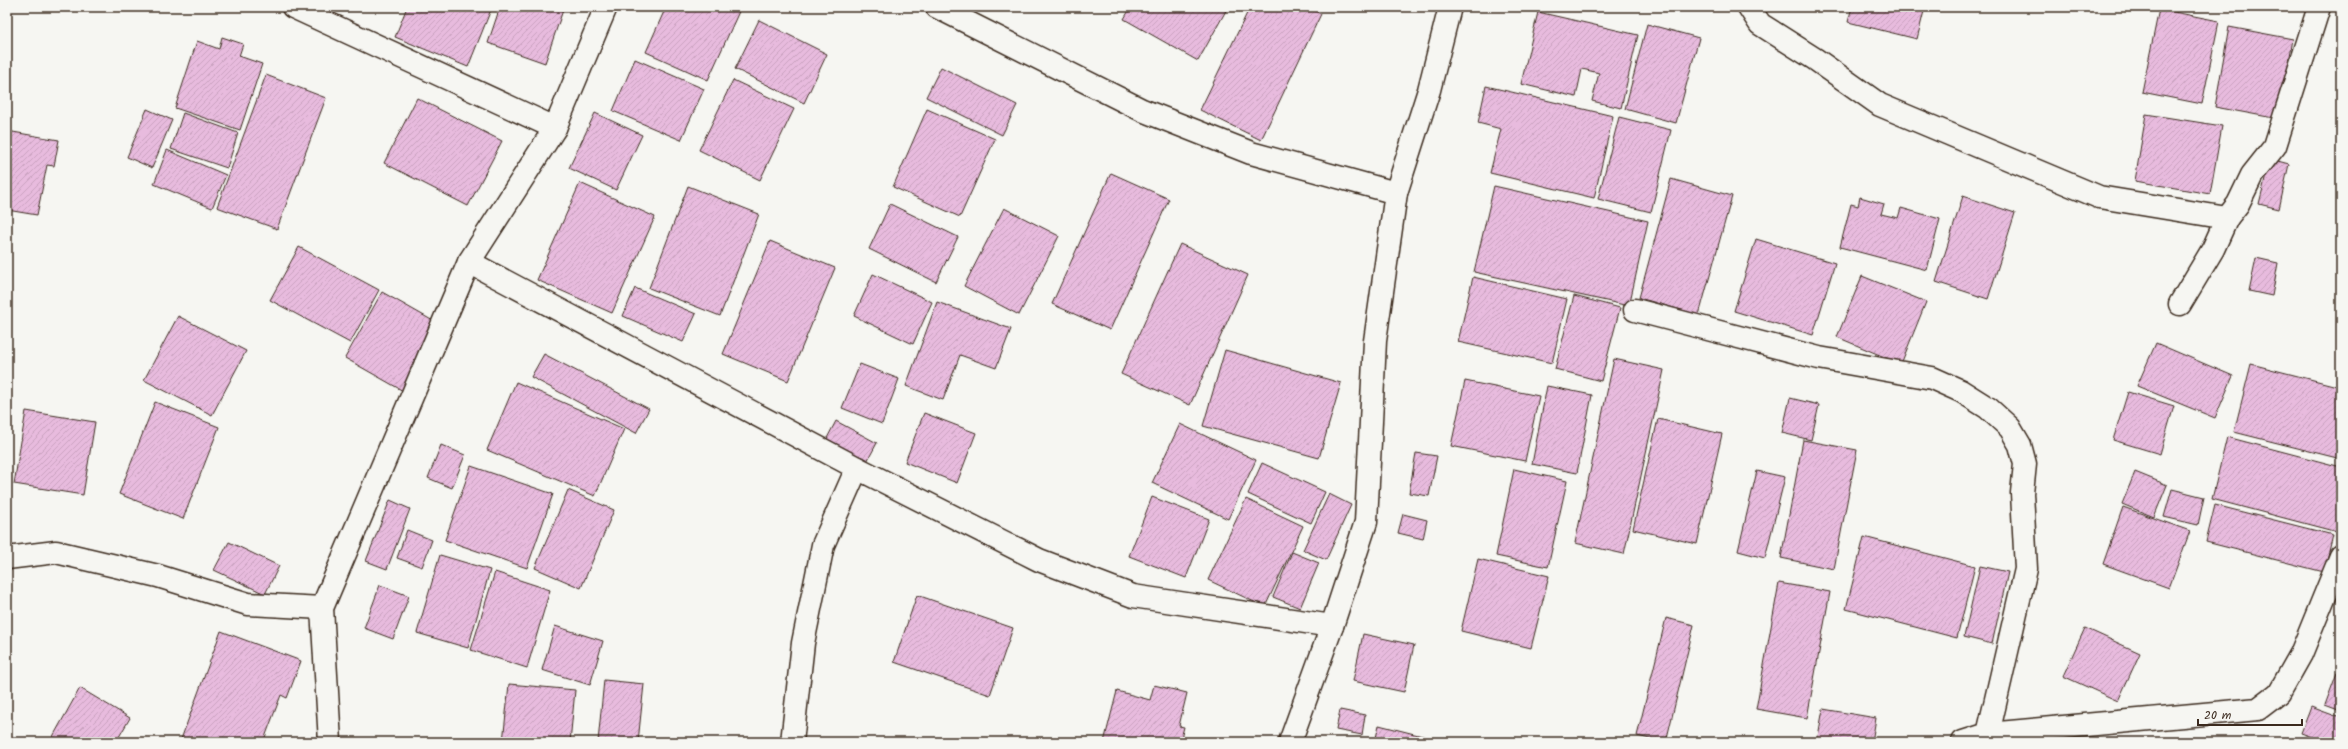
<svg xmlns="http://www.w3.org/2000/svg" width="2348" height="749" font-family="Kalam,sans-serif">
  <defs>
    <pattern id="building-hatch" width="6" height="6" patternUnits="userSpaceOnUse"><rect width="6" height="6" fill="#e8bbde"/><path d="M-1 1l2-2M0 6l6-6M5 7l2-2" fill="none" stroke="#c8a1be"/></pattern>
  </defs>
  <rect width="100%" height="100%" fill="#f6f6f2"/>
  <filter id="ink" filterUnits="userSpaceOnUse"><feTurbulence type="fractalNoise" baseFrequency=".025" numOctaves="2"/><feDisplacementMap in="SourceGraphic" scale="8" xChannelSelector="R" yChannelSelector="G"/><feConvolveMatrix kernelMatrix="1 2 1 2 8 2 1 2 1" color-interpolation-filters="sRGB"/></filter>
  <g filter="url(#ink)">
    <g fill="url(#building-hatch)" stroke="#3b2a1e">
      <path d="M407 7H492L468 67 395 37Z"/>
      <path d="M500 7H564L545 63 488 43Z"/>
      <path d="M666 7H741L708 80 646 52Z"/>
      <path d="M1131 7H1228L1198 61 1124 19Z"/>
      <path d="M1250 7H1307L1321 14 1261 140 1200 110Z"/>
      <path d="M1852 7H1925L1917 39 1848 22Z"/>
      <path d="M2159 9 2219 21 2202 104 2142 92Z"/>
      <path d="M1538 12 1638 35 1621 108 1592 101 1599 73 1582 69 1576 97 1521 84Z"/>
      <path d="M759 20 827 54 804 103 735 69Z"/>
      <path d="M1647 24 1699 38 1676 123 1625 109Z"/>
      <path d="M2229 27 2293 39 2279 119 2215 107Z"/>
      <path d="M222 37 243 44 239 56 262 64 240 130 175 108 197 41 219 49Z"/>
      <path d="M635 59 704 89 681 140 613 111Z"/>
      <path d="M941 67 1017 105 1002 135 926 97Z"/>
      <path d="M266 75 326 98 277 229 217 207Z"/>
      <path d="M733 80 794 109 760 180 699 150Z"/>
      <path d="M1486 86 1613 116 1594 198 1490 173 1501 129 1478 123Z"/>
      <path d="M417 98 502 141 468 206 384 163Z"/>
      <path d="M147 109 172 120 152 168 127 157Z"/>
      <path d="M927 109 995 139 960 217 893 187Z"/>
      <path d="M183 113 238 133 227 168 171 149Z"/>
      <path d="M595 113 642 135 616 190 569 168Z"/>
      <path d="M2146 114 2222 126 2210 194 2135 181Z"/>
      <path d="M1619 117 1671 130 1651 212 1598 199Z"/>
      <path d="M7 131 59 140 54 166 47 165 37 215 7 210Z"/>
      <path d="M167 150 226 175 212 208 154 184Z"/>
      <path d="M2270 159 2289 164 2279 209 2259 204Z"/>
      <path d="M1111 173 1169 199 1110 330 1052 304Z"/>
      <path d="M1671 179 1732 196 1699 315 1639 298Z"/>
      <path d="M580 183 655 217 612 313 537 280Z"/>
      <path d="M688 186 759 214 720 316 649 288Z"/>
      <path d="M1494 186 1648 221 1629 306 1474 272Z"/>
      <path d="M1963 196 2015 213 1988 299 1936 282Z"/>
      <path d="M1860 197 1884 204 1881 214 1898 218 1901 208 1940 219 1927 270 1840 247 1851 204 1858 206Z"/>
      <path d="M890 204 958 237 936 282 869 249Z"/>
      <path d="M1004 208 1059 236 1019 315 964 286Z"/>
      <path d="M1756 239 1835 263 1813 335 1734 311Z"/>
      <path d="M770 241 835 268 788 381 723 354Z"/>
      <path d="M1180 244 1248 275 1190 405 1121 374Z"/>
      <path d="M299 247 379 290 350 343 270 300Z"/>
      <path d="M2256 258 2278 263 2272 296 2249 291Z"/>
      <path d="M873 274 932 302 913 344 854 316Z"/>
      <path d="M1862 276 1926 302 1901 364 1837 337Z"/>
      <path d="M1473 277 1567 299 1552 363 1458 342Z"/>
      <path d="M635 288 696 314 683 342 623 316Z"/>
      <path d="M382 292 442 326 405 392 345 358Z"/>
      <path d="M1574 296 1620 308 1601 381 1555 369Z"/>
      <path d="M937 302 1011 329 996 368 960 355 943 400 906 386Z"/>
      <path d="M178 316 246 351 212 415 144 380Z"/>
      <path d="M2156 343 2233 376 2215 418 2137 386Z"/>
      <path d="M1225 350 1341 383 1319 458 1203 426Z"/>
      <path d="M544 354 649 409 636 433 531 377Z"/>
      <path d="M1614 359 1664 370 1624 554 1575 543Z"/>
      <path d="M860 364 899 379 882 424 842 408Z"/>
      <path d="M2251 364 2341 387V459L2234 432Z"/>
      <path d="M1465 381 1539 396 1525 461 1451 446Z"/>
      <path d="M516 382 624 429 595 496 487 450Z"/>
      <path d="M1547 386 1592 395 1577 473 1532 464Z"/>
      <path d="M2128 392 2174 406 2160 454 2113 440Z"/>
      <path d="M1790 398 1819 405 1811 440 1782 433Z"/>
      <path d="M155 402 219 427 183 519 119 494Z"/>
      <path d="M26 411 95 422 83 495 14 484Z"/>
      <path d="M924 413 976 433 957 483 905 462Z"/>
      <path d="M1658 419 1722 434 1697 544 1633 529Z"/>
      <path d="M836 421 877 443 864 467 824 444Z"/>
      <path d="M1180 424 1256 460 1228 519 1152 483Z"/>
      <path d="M2227 437 2341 467V533L2212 499Z"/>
      <path d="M1803 440 1857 450 1834 569 1781 558Z"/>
      <path d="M441 445 465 455 452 488 428 478Z"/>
      <path d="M1416 453 1437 456 1429 496 1409 493Z"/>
      <path d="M1262 463 1325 492 1311 523 1248 494Z"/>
      <path d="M471 466 553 494 527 568 445 540Z"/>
      <path d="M1514 469 1567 481 1548 567 1496 556Z"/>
      <path d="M1757 471 1785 477 1765 558 1738 551Z"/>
      <path d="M2135 472 2167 485 2154 517 2122 504Z"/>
      <path d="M2172 489 2204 497 2198 525 2164 517Z"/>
      <path d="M568 490 614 510 581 588 535 568Z"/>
      <path d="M1329 494 1351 505 1326 560 1303 550Z"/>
      <path d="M1152 497 1209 519 1186 578 1129 556Z"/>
      <path d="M1246 499 1303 526 1265 607 1208 580Z"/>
      <path d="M390 500 410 509 387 569 366 561Z"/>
      <path d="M2215 505 2333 535 2324 572 2206 542Z"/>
      <path d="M2123 507 2190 531 2169 588 2103 564Z"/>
      <path d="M1403 514 1427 520 1423 539 1398 533Z"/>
      <path d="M407 530 432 540 422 567 397 558Z"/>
      <path d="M1864 537 1975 566 1957 638 1846 609Z"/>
      <path d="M229 542 279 566 265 594 214 570Z"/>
      <path d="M1292 552 1319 563 1300 608 1273 597Z"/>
      <path d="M440 555 490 570 468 648 417 633Z"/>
      <path d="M1478 559 1549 576 1531 648 1461 631Z"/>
      <path d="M1980 566 2008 572 1992 644 1964 637Z"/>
      <path d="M495 572 550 590 527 668 471 650Z"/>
      <path d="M1779 583 1830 592 1807 718 1756 709Z"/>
      <path d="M380 585 409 596 393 639 364 628Z"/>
      <path d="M917 595 1013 628 990 695 894 662Z"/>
      <path d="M1666 618 1694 625 1666 742H1663L1637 736Z"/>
      <path d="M555 626 603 641 590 685 542 670Z"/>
      <path d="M2085 628 2140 653 2118 701 2063 676Z"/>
      <path d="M221 631 301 661 287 698 281 695 264 740 268 742H180Z"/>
      <path d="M1363 634 1414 645 1404 692 1353 681Z"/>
      <path d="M2341 662V711L2325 705Z"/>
      <path d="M604 680 644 684 638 742H598Z"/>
      <path d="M509 684 575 690 570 742H503Z"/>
      <path d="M1154 685 1187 693 1179 726 1184 727 1180 742H1104L1117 691 1150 700Z"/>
      <path d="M80 688 130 718 116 742H50Z"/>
      <path d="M2311 707 2341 718V742H2326L2301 733Z"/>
      <path d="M1823 709 1876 718 1872 742H1817Z"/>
      <path d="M1340 710 1365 715 1362 735 1336 730Z"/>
      <path d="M1379 725 1446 742H1375Z"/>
    </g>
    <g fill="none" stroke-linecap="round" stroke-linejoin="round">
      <defs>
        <g id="minor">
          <path d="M293 7 555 128"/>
          <path d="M937 7 1142 110 1251 153 1396 193"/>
          <path d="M1749 7 1760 24 1815 59 1880 105 2099 197 2227 218"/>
          <path d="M469 262 857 468 1039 560 1133 596 1332 626"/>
          <path d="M2180 304 2213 249 2227 218 2238 204 2252 175 2275 146 2319 7"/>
          <path d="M1635 310 1819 358 1932 378 1961 391 1988 408 2010 428 2020 445 2025 464 2022 493 2026 569 1988 734 1963 742"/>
          <path d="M7 558 56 552 158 576 248 604 322 608"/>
          <path d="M1988 734 2258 709 2279 693 2301 654 2341 556"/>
          <path d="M330 742 322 608 469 262 555 128 606 7"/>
          <path d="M792 742 803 643 823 545 857 468"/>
          <path d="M1290 742 1332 626 1366 522 1375 341 1396 193 1429 90 1450 7"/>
        </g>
      </defs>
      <use href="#minor" stroke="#3b2a1e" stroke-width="25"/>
      <use href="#minor" stroke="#f6f6f2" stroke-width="22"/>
    </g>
  </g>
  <rect width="2348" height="749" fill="none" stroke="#f6f6f2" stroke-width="24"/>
  <rect x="12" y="12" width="2324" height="725" fill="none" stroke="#3b2a1e" stroke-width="1.5" filter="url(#ink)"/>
  <path d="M2198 719v6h104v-6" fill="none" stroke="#3b2a1e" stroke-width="2"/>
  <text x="2204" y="719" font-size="12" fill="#3b2a1e" stroke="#f6f6f2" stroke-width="3" paint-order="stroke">20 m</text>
</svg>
